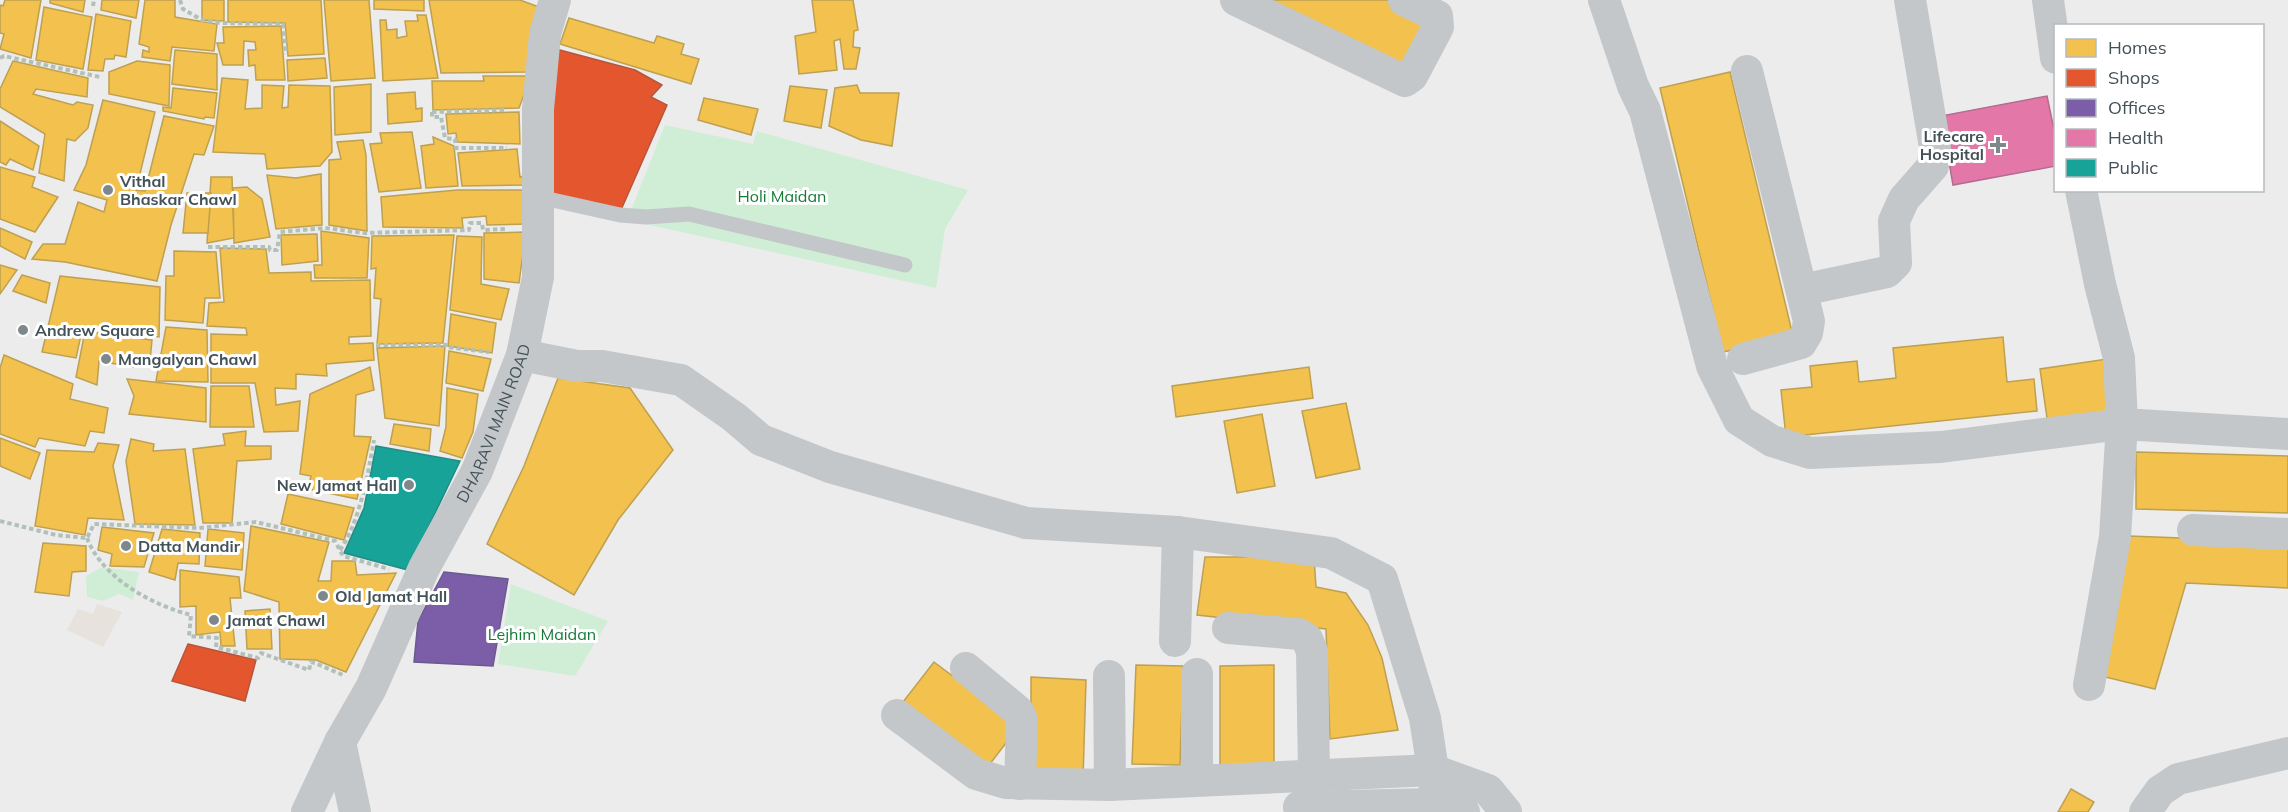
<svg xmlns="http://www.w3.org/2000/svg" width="2288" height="812" font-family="Mulish,sans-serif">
  <rect width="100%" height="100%" fill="#edecec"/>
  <path fill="#e7e2db" d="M97 604 122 612 103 647 67 630 78 609 93 614Z"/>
  <g fill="#cfeed5">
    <path d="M665 125 753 144 757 131 968 190 945 229 936 288 627 220Z"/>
    <path d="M102 567 139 572 133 600 119 594 103 601 87 597 86 576Z"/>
    <path d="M511 584 608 621 575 676 498 664Z"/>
  </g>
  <g fill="#f2c14e" stroke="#bea051" stroke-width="1.5">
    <path d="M5 0H41L31 58 0 49 4 34 0 33V5L3 6Z"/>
    <path d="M50 0H85L83 12 50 3Z"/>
    <path d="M102 0H139L136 18 101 10Z"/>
    <path d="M145 0H175V17L217 24 214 51 172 47 170 61 142 57 143 50 149 52V47L139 44Z"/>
    <path d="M202 0H224V21L202 20Z"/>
    <path d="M228 0H321L324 54 288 56 285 23 228 22Z"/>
    <path d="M324 0H369L375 78 331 81Z"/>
    <path d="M374 0H424V11L374 9Z"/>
    <path d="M429 0H520L539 7 528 72 441 73Z"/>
    <path d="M812 0H853L858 30 854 31 853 47 860 48 856 69H844L840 39 834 41 837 70 799 74 795 36 816 32Z"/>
    <path d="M1250 0H1395L1433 19 1405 77Z"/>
    <path d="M44 7 92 17 83 69 36 60Z"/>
    <path d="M96 14 131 21 126 57 115 55 114 59H105L103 71 88 70Z"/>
    <path d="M417 15H426L438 78 383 81 380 20H386L387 30 397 29V38L407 36 405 21H418Z"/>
    <path d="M569 18 654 43 657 36 684 44 681 54 699 59 691 84 560 44Z"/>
    <path d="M281 26 285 80H256L255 65 249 66 248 50H256L255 42 244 41 243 65H223L217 43H224L223 27Z"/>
    <path d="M175 50 217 54V90L172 84Z"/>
    <path d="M325 58 327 78 288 81 287 60Z"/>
    <path d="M13 61 88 78 87 97 36 89 33 94 73 105 77 102 93 105 88 128 75 141 67 139 64 181 39 173 45 134 0 107V89Z"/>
    <path d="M137 61 170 65 169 106 109 94V72Z"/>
    <path d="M1730 72 1793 336 1723 352 1660 88Z"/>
    <path d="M483 76H531L519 108 433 110 432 81H484Z"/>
    <path d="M222 78 248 80 245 109 262 108V85L284 86 282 108 288 107 289 85 330 86 332 152 320 166 267 169 265 154 213 152Z"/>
    <path d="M371 84V132L335 135 334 87Z"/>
    <path d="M857 85 860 93H899L892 146 861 140 829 126 835 88Z"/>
    <path d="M790 86 827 90 821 128 784 121Z"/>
    <path d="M173 88 217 93 214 118 205 117 204 119 163 111V107L171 108Z"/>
    <path d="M415 92 416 109 422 108V121L388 124 387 94Z"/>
    <path d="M704 98 758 109 751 135 698 120Z"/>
    <path d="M103 100 155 112 136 190 145 191 164 116 214 126 204 155 194 154 171 225 157 281 65 262 32 259 43 244H65L78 202 104 212 107 200 74 190 86 165Z"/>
    <path d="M519 112 520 144 457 142 456 133 448 134 446 114Z"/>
    <path d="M0 121 39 146 33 170 10 159 6 165 0 162Z"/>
    <path d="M412 132 421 188 379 192 370 144 382 143 380 133Z"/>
    <path d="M433 137 454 146 458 186 426 188 421 146 434 144Z"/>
    <path d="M363 140 366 155 367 231 329 225V160L341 159 337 142Z"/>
    <path d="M517 149 520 177 524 176 526 185 462 186 458 153Z"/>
    <path d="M0 167 35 177 32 187 58 197 35 232 0 219Z"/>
    <path d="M321 174 322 225 276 229 267 175 296 178Z"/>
    <path d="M211 177H232L234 238 207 243Z"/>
    <path d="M247 187 262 199 270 237 234 243 233 188Z"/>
    <path d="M457 190H523L527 224 487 225 486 216 462 218 463 228 383 227 381 197Z"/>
    <path d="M187 193H211L208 233H183Z"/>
    <path d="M0 228 32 242 25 259 0 246Z"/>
    <path d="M321 231 369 238 367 278H315L314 265H322Z"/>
    <path d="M526 232 519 283 484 279V233Z"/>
    <path d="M317 234 318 261 282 265 281 235Z"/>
    <path d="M454 235 443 343 377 344 381 299 374 298 376 268 371 269 372 236Z"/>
    <path d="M457 236 482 237 481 284 509 289 501 320 450 310Z"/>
    <path d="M220 248 266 249 269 273 311 272V281L370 280 371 336 349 337V344L373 343 374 360 326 364 327 376 296 374V389L275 388 276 405 300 401 298 431 264 432 255 383H211V334L247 335 246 328 207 326 209 303 224 302Z"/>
    <path d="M174 251 216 252 220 298H205L203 323 165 320 166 276H174Z"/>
    <path d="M0 265 17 270 0 294Z"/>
    <path d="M22 275 50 283 46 303 13 291Z"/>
    <path d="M60 276 160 287 159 337 83 326 76 358 42 352Z"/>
    <path d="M451 314 496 323 492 353 448 346Z"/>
    <path d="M166 327 207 330 208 382 156 381Z"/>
    <path d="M85 331 152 340 150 361 133 358V367L99 361 97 385 76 377Z"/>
    <path d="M2003 337 2007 382 2034 379 2037 411 1786 437 1781 390 1812 387 1810 366 1857 361 1859 382 1896 378 1893 348Z"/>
    <path d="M445 346 439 426 385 418 377 348Z"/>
    <path d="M449 351 491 359 483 391 446 383Z"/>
    <path d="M4 355 73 384 70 399 108 408 104 433 90 431 85 446 39 438 35 447 0 434V368Z"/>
    <path d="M2107 359 2115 415 2048 425 2040 369Z"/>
    <path d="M370 367 374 390 356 395 354 436 371 437 357 499 308 489 311 476 300 474 310 394Z"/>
    <path d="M1309 367 1313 398 1176 417 1172 386Z"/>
    <path d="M558 378 630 388 673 450 618 520 574 595 487 544 524 466Z"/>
    <path d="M127 379 206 388V422L129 414 134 396Z"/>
    <path d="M211 386H249L254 427H210Z"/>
    <path d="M447 388 478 394 473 432 462 458 440 451 446 427Z"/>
    <path d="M1346 403 1360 469 1316 478 1302 411Z"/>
    <path d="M1262 414 1275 486 1237 493 1224 421Z"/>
    <path d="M394 424 431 429 429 451 390 444Z"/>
    <path d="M246 431 245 446H271V459L237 461 232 523H203L193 449 225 445 223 434Z"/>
    <path d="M0 438 40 453 30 479 0 466Z"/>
    <path d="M131 439 154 444 153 451 185 449 195 525 135 524 126 461Z"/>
    <path d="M98 443 119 445 113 466 124 520 88 518 85 535 35 526 47 450 94 452Z"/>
    <path d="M2136 452 2288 456V513L2136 509Z"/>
    <path d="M288 494 354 508 344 540 281 524Z"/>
    <path d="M251 526 329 542 318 581H331L332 561H355L357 575 396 573 346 672 316 660 280 659 279 602 244 591Z"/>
    <path d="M102 527 154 533 144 567 110 566 112 554 98 550Z"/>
    <path d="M162 529 200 533 199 564 178 563 175 580 149 572Z"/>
    <path d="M208 529 244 533 242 570 205 566Z"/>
    <path d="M2129 536 2288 542V588L2186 583 2155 689 2097 675Z"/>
    <path d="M43 543 86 546V571L72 572 69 596 35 592Z"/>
    <path d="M1205 557H1314L1316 587 1346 593 1368 625 1382 658 1398 730 1330 739 1326 629 1197 615Z"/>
    <path d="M180 570 239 577 241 598H230L235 646H221L220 632 196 635V606L180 607Z"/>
    <path d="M270 609 272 649H247L245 611Z"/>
    <path d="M934 662 1019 726 983 773 899 707Z"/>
    <path d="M1136 665 1183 666 1180 765 1132 764Z"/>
    <path d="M1274 665V767L1220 768V666Z"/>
    <path d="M1031 677 1086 680 1083 779 1031 776Z"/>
    <path d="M2071 789 2094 802 2088 812H2058Z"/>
  </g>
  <g fill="#e4572e" stroke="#b4563b" stroke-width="1.5">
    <path d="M556 49 635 70 662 85 651 97 667 105 621 210 547 194Z"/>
    <path d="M188 644 256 660 245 701 172 681Z"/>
  </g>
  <path fill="#7b5ea7" stroke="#6a5a90" stroke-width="1.5" d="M444 572 508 579 493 666 414 662 418 621Z"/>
  <path fill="#e377a8" stroke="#b36c90" stroke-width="1.5" d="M2047 96 2056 139V166L1953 185 1941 116Z"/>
  <path fill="#17a398" stroke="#248b85" stroke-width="1.5" d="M376 446 460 461 408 570 344 553 364 508Z"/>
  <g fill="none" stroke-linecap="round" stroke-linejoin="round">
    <g stroke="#b2c0ba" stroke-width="4" stroke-dasharray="4.5 3" stroke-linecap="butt">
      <path d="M180 0 183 9 202 20 221 23 283 24 286 54"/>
      <path d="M93 6 94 0"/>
      <path d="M0 58 4 56 100 77"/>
      <path d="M432 112V117H441L445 138 455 139 456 148H507"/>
      <path d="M432 112 506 110"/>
      <path d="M208 247H269L270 250H277L280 232 325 228 364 233 469 230 470 223H482L483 230 505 229"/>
      <path d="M376 345H446V347L489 352"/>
      <path d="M0 521 56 535 87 538 94 524 199 528 256 522 335 541 343 556 389 569"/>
      <path d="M87 538C102 578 152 605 191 615L189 636 217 638 216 647 258 658 261 653 309 670 311 662 315 663 343 675"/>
      <path d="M340 550C360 521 368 474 374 440"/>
    </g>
    <path stroke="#c3c7c9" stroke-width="15" d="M539 197 620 215 646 217 689 214 905 265"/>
    <g stroke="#c3c7c9" stroke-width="32">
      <path d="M1236 0 1405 81 1412 76 1438 27 1437 16 1404 0"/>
      <path d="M1604 0 1633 86 1645 111 1712 366 1739 420 1772 441 1810 453 1941 447 2122 424 2288 434"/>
      <path d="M2048 0 2056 58"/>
      <path d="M2081 190 2100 284 2119 358 2122 424 2115 537 2089 685"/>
      <path d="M1802 290 1887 272 1896 263 1894 221 1904 199 1933 166 1935 147 1910 0"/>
      <path d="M522 355 577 366H602L681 380 734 417 761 440 830 467 1026 523 1178 532 1331 553 1382 579 1425 718 1433 770 1488 790 1506 812"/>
      <path d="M1743 359 1801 343 1807 333 1809 321 1747 71"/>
      <path d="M2193 530 2288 534"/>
      <path d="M1228 628 1299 634 1307 639 1312 651 1314 774"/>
      <path d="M1175 641 1178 532"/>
      <path d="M966 668 1018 711 1022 720 1020 784"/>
      <path d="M1197 674V780"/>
      <path d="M1109 676 1110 785"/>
      <path d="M897 715 976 774 1006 783 1110 785 1433 770 1436 804"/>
      <path d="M340 742 355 812"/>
      <path d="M1299 807 1436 804 1464 812"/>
      <path id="s1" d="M307 812 340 742 371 688 424 568 477 471 522 355 538 277V109L545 34 555 0"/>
      <path d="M2145 812 2160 791 2178 779 2288 753"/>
    </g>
  </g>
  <g fill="#7e888c" stroke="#fff" stroke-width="2">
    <path d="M1995 136h6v6h6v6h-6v6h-6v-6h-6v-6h6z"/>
    <circle cx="108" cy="190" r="6"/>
    <circle cx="23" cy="330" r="6"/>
    <circle cx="106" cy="359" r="6"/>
    <circle cx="409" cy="485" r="6"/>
    <circle cx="126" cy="546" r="6"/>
    <circle cx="323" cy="596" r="6"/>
    <circle cx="214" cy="620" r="6"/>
  </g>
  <g text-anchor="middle" stroke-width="6" stroke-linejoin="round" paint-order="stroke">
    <g font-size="16" font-weight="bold" fill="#435259" stroke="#fff" text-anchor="start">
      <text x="1984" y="142" text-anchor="end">Lifecare<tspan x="1984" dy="18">Hospital</tspan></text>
      <text x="120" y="187">Vithal<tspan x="120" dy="18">Bhaskar Chawl</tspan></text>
      <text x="35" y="336">Andrew Square</text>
      <text x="118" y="365">Mangalyan Chawl</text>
      <text x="397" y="491" text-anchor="end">New Jamat Hall</text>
      <text x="138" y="552">Datta Mandir</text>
      <text x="335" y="602">Old Jamat Hall</text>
      <text x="226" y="626">Jamat Chawl</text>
    </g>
    <g font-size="16" fill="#147b37" stroke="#fff">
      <text x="782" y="202">Holi Maidan</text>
      <text x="542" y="640">Lejhim Maidan</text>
    </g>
    <g font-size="16" fill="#435259" stroke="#fff">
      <text dy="6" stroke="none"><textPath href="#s1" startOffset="432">DHARAVI MAIN ROAD</textPath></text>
    </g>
  </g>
  <rect x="2054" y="24" width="210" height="168" fill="#ffffff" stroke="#b4babd" stroke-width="1.5"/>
  <rect x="2066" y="39" width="30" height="18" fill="#f2c14e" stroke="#b4babd" stroke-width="1.5"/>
  <text x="2108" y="54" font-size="18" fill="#435259">Homes</text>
  <rect x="2066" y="69" width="30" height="18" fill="#e4572e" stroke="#b4babd" stroke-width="1.5"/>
  <text x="2108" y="84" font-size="18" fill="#435259">Shops</text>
  <rect x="2066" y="99" width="30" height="18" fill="#7b5ea7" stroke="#b4babd" stroke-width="1.5"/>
  <text x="2108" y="114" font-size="18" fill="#435259">Offices</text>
  <rect x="2066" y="129" width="30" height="18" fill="#e377a8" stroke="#b4babd" stroke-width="1.5"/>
  <text x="2108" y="144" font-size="18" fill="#435259">Health</text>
  <rect x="2066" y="159" width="30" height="18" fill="#17a398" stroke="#b4babd" stroke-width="1.5"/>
  <text x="2108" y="174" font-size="18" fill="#435259">Public</text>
</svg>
